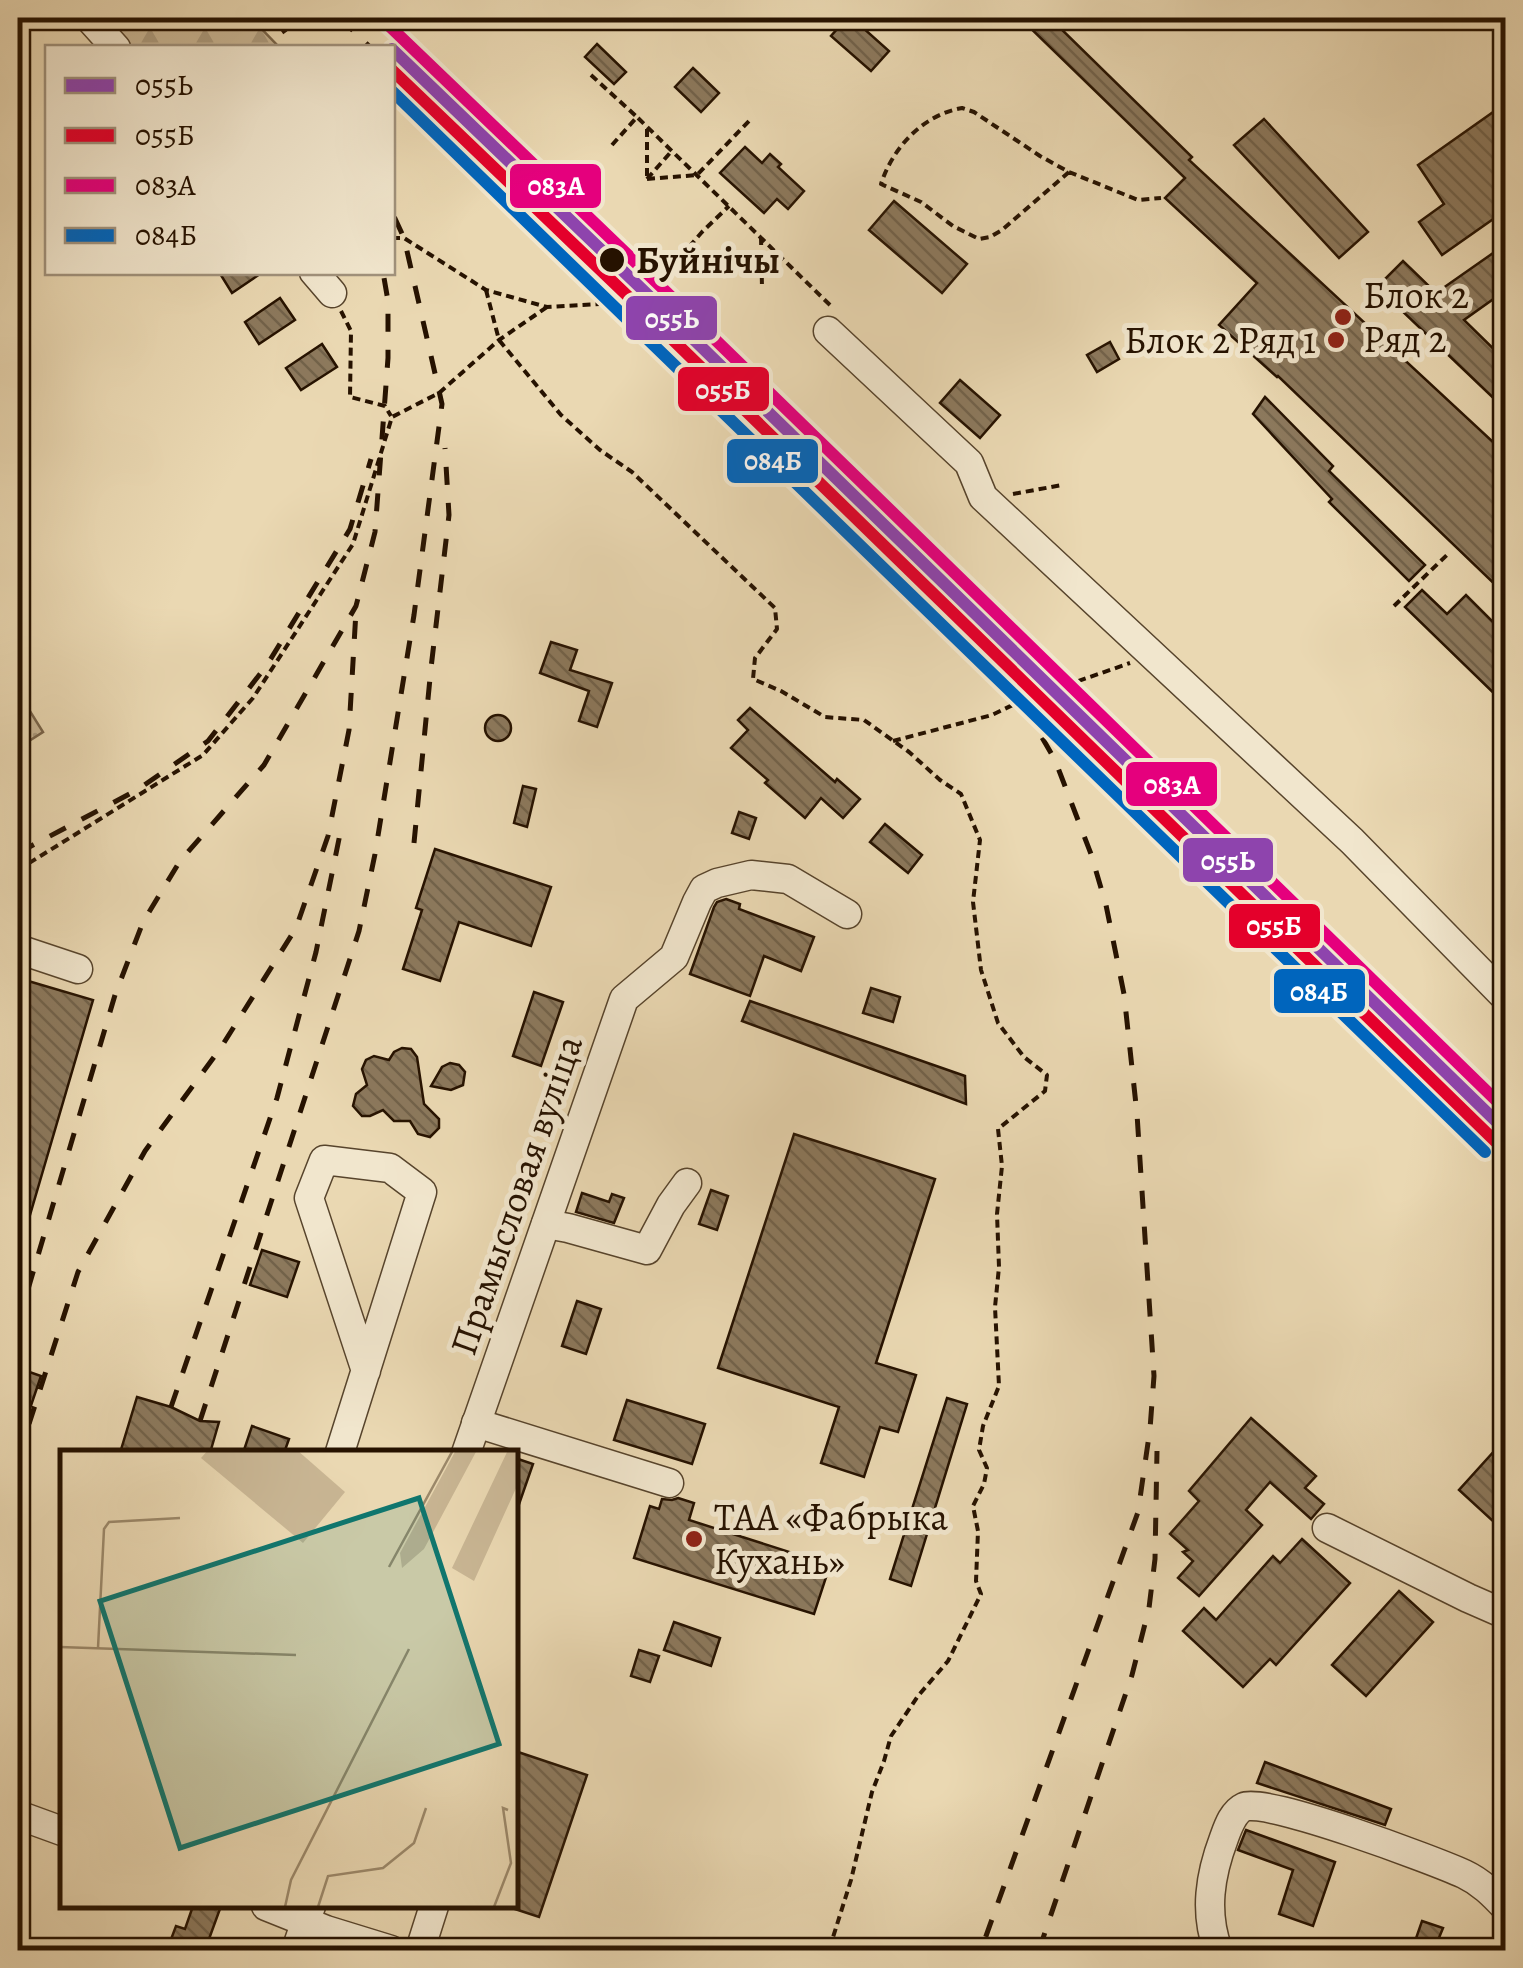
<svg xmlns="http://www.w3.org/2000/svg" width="1523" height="1968" font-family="Alegreya,serif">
  <defs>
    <pattern id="forest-firs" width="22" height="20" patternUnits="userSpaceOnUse" patternTransform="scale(2.5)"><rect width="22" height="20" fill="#c9b694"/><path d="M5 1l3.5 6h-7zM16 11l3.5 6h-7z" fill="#ac9b7e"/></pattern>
    <pattern id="garden-dots" width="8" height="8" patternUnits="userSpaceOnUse" patternTransform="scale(2.5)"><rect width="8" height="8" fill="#c9b694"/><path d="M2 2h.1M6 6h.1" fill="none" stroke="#ac9b7e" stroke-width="1.8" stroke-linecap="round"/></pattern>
    <pattern id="building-back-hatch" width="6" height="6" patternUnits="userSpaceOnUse" patternTransform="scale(2.5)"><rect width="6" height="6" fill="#8c795d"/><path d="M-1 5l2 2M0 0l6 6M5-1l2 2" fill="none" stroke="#72624a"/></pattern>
  </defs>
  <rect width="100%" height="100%" fill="#ead8b2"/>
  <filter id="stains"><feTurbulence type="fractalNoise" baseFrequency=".002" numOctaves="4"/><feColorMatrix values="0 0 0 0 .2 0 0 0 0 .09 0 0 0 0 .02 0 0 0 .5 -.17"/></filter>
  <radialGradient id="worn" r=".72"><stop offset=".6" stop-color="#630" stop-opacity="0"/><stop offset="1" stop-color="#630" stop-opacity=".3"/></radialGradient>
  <path fill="url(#forest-firs)" stroke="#78644a" stroke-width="2.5" d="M98 18H251L279 47H126Z"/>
  <path fill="url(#garden-dots)" stroke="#78644a" stroke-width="2.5" d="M18 692 43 732 18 748Z"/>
  <g fill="url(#building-back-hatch)" stroke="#261200" stroke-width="2.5">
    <path d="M847 18H852L889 51 871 71 831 36Z"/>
    <path d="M1020 18H1050L1192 157 1189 160 1506 454V595L1278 376 1277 377 1219 325 1257 283 1165 198 1185 178Z"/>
    <path d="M597 44 626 72 614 84 585 57Z"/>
    <path d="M693 68 719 93 701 112 675 87Z"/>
    <path d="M1506 103V210L1442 255 1419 222 1444 204 1418 165Z"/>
    <path d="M1264 119 1368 232 1339 258 1234 145Z"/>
    <path d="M745 147 762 163 770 154 781 164 778 167 804 191 788 209 777 199 764 213 720 173Z"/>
    <path d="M894 201 967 264 942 293 869 230Z"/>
    <path d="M1506 244V290L1464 320 1506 361V410L1377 287 1403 261 1436 293Z"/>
    <path d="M219 272H263L232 293Z"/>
    <path d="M280 298 295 320 259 344 245 322Z"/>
    <path d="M1110 342 1119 359 1097 372 1087 355Z"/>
    <path d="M322 344 337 367 301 390 286 368Z"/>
    <path d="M960 380 1000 415 980 438 940 403Z"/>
    <path d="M1265 397 1333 466 1329 471 1425 565 1409 581 1329 502 1332 499 1253 414Z"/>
    <path d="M1422 590 1447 614 1466 595 1506 635V705L1405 607Z"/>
    <path d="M551 642 577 650 570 670 612 683 597 727 579 721 589 691 540 673Z"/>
    <path d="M750 708 835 782 837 779 860 799 843 818 821 798 805 818 765 783 768 780 731 748 748 730 738 720Z"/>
    <circle cx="498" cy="728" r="13"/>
    <path d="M523 786 536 789 527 827 514 823Z"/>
    <path d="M739 812 756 818 749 839 732 833Z"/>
    <path d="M885 824 922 855 908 873 870 842Z"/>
    <path d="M435 849 551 887 531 946 459 922 440 981 403 969 422 910 416 908Z"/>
    <path d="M726 899 740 904 739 909 814 937 801 971 764 956 750 996 690 974 714 907 717 902Z"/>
    <path d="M18 978 93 1000 30 1215 18 1212Z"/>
    <path d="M871 988 900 997 893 1022 863 1013Z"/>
    <path d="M534 992 563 1002 541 1066 513 1056Z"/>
    <path d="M750 1001 965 1076 966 1104 742 1021Z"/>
    <path d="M402 1048 411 1049 417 1057 424 1104 439 1119V1128L430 1137 418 1134 410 1121H394L383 1110 370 1116H362L353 1106 356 1094 367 1085 362 1069 366 1060 374 1056 389 1060 394 1052Z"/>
    <path d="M450 1063 459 1065 465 1072 463 1085 451 1090 431 1086 442 1067Z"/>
    <path d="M794 1134 935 1179 876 1363 916 1375 898 1432 880 1427 864 1477 821 1463 839 1407 718 1368Z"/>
    <path d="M711 1190 728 1196 717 1230 699 1224Z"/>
    <path d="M582 1193 609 1202 612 1194 624 1198 614 1223 576 1212Z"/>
    <path d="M262 1250 299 1262 287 1297 250 1285Z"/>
    <path d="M577 1301 601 1309 586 1354 562 1346Z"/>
    <path d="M18 1368 41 1376 20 1438 18 1437Z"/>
    <path d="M137 1397 171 1407 200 1421 219 1422 210 1453H120Z"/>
    <path d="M947 1398 967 1404 911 1586 890 1579Z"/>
    <path d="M627 1400 705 1424 692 1464 614 1440Z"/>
    <path d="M1251 1418 1316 1476 1305 1488 1324 1504 1311 1519 1270 1482 1246 1510 1262 1525 1199 1596 1178 1578 1193 1561 1183 1552 1188 1550 1170 1534 1199 1501 1189 1491Z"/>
    <path d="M252 1426 289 1439 284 1453H243Z"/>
    <path d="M1506 1438V1533L1459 1490Z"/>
    <path d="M515 1458 533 1464 517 1510H515Z"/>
    <path d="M678 1498 694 1503 689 1520 830 1565 814 1614 634 1558 650 1506 659 1509 662 1499 672 1500Z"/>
    <path d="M1302 1539 1350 1583 1276 1665 1270 1659 1243 1687 1183 1631 1204 1608 1216 1620 1273 1556 1280 1563Z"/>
    <path d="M1399 1591 1433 1622 1366 1696 1332 1665Z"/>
    <path d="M674 1622 720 1638 711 1666 664 1650Z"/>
    <path d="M639 1650 659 1656 650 1682 631 1676Z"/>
    <path d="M515 1751 587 1775 539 1917 515 1909Z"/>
    <path d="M1265 1762 1391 1809 1385 1825 1257 1783Z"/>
    <path d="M1246 1830 1335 1862 1313 1926 1279 1914 1293 1870 1238 1850Z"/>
    <path d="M193 1906H221L205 1950H167L176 1926 185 1929Z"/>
    <path d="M1422 1921 1443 1928 1434 1950H1412Z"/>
  </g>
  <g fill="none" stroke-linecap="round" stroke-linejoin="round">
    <defs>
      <g id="minor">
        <path d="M89 18 116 48"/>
        <path d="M314 272 332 293"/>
        <path d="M828 331 969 463 983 497 1352 841 1506 998"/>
        <path d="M18 949 78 969"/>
        <path d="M546 1224 568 1228 647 1250 671 1205 687 1183"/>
        <path d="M476 1423 669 1483"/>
        <path d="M340 1453V1452L422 1192 390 1168 324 1160 309 1198 366 1371"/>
        <path d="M466 1453 624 999 674 957 697 902 704 889 717 883 751 875 788 879 847 914"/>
        <path d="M1327 1528 1468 1598 1500 1612 1506 1617"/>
        <path d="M18 1815 62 1831"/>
        <path d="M266 1906 326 1930 391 1950"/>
        <path d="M296 1950 311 1906"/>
        <path d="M420 1950 434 1906"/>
        <path d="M1218 1950C1204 1912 1210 1875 1224 1838 1228 1827 1233 1812 1244 1807 1265 1797 1436 1861 1464 1874 1481 1882 1493 1894 1506 1908"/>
      </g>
    </defs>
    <use href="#minor" stroke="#57442c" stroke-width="31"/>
    <g stroke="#261200" stroke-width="4" stroke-dasharray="8 5" stroke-linecap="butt">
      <path d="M591 75 637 117"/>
      <path d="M647 129V179"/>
      <path d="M612 145 637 117 832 307"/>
      <path d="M1069 172 1002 230 990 237 979 239 953 226 921 202 881 184C893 147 923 115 962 108L974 112 1040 156 1069 172 1138 200 1161 198"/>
      <path d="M647 179 697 175 749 121"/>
      <path d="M647 179 670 153"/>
      <path d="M761 237 762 288"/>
      <path d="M392 238H404L486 290 547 307 635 302 667 272 702 232 729 206"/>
      <path d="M486 290 499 340 561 415 600 450 632 472 775 608 777 629 755 658 753 679 781 691 825 717 864 720 909 752 940 780 961 794 980 840 973 902 981 970 998 1023 1024 1057 1047 1075 1045 1091 998 1129 1002 1166 997 1214 999 1267 995 1307 999 1386 983 1426 979 1450 987 1468 984 1484 973 1506 978 1531 976 1581 981 1594 948 1661 918 1696 891 1736 884 1761 872 1792 851 1880 829 1950"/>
      <path d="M341 311 351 331 350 397 385 406 391 416"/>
      <path d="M1013 494 1062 485"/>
      <path d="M1394 606 1449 553"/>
      <path d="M893 741 992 715 1021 701 1130 663"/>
      <path d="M18 870 203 755 253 698 353 544 392 417 439 393 499 340 547 307"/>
    </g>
    <use href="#minor" stroke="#f1e6cd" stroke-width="28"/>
    <g stroke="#261200" stroke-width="5" stroke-dasharray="18 18" stroke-linecap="butt">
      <path d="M275 18 296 48"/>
      <path d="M340 18 371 48"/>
      <path d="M392 68 874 535 1005 673 1055 760 1091 854 1106 905 1124 994 1137 1114 1154 1376 1150 1429 1138 1512 981 1950"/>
      <path d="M414 843 431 668 449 515 445 448"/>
      <path d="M18 853 137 790 208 741 267 665 350 529 371 459"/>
      <path d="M18 1323 115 995 143 922 180 861 264 765 356 606 375 532 388 358V301L383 272"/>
      <path d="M171 1407 277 1098 316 952 340 834"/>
      <path d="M200 1421 359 931 375 854 414 615 442 404 404 238 392 212"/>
      <path d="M18 1458 78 1272 145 1151 220 1049 296 928 328 836 349 730 356 611"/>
      <path d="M1039 1950 1132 1675 1149 1608 1155 1559 1157 1451"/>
    </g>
    <defs>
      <path id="rail-1" d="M392 49 646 293 1506 1131"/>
      <path id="rail-2" d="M392 70 636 304 1496 1142"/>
      <path id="rail-3" d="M381 18 656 282 1506 1110"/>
      <path id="rail-4" d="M392 91 1485 1152"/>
    </defs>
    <use href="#rail-1" stroke="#f1e6cd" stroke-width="20"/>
    <use href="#rail-2" stroke="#f1e6cd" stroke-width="20"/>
    <use href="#rail-3" stroke="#f1e6cd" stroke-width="20"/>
    <use href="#rail-4" stroke="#f1e6cd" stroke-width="20"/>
    <use href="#rail-1" stroke="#8e44ad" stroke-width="12"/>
    <use href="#rail-2" stroke="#e4002b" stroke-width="12"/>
    <use href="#rail-3" stroke="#e5007d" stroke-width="12"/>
    <use href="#rail-4" stroke="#0065bd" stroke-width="12"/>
  </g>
  <circle fill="#261200" stroke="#f1e6cd" stroke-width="4" cx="612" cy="260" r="14"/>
  <g fill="#8f2418" stroke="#f1e6cd" stroke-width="4">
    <circle cx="1343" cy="317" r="10"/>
    <circle cx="1336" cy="340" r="10"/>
    <circle cx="694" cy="1539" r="10"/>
  </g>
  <g text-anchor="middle" stroke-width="10" stroke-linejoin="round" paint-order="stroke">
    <g font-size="38" font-weight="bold" fill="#261200" stroke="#f1e6cd" text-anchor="start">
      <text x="636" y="273">Буйнічы</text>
    </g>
    <g font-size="38" fill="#261200" stroke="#f1e6cd" text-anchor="start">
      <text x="1363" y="308">Блок 2<tspan x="1363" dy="44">Ряд 2</tspan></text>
      <text x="1316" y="353" text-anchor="end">Блок 2 Ряд 1</text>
      <text x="714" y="1530">ТАА «Фабрыка<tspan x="714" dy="44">Кухань»</tspan></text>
    </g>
    <g font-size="38" fill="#261200" stroke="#f1e6cd">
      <text transform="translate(516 1195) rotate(-71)" y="13">Прамысловая вуліца</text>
    </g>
  </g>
  <g transform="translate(60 1450)">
    <rect width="458" height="458" fill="#ead8b2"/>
    <path d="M396 0H417L364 99 342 118 340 103ZM448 0H457V36L414 131 392 118Z" fill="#c9b694"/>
    <path d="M148 0H237L285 42 243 93 141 8Z" fill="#c9b694"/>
    <path fill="none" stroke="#9c896b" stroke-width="2.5" d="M329 117 393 0M0 197 236 205M38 198 44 79 49 72 120 68M225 457 231 430 349 199M258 457 268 426 323 418 354 393 366 358M434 457 451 413 443 358 448 360"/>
    <path fill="#0f766e" fill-opacity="0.15" stroke="#0f766e" stroke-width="5" d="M359 48 439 294 120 398 40 151Z"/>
    <rect width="458" height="458" fill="none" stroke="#261200" stroke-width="5"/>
  </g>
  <g stroke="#f1e6cd" stroke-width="4">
    <rect x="508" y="162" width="95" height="48" rx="10" fill="#e5007d"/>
    <rect x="624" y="294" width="95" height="48" rx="10" fill="#8e44ad"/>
    <rect x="676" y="365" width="95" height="48" rx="10" fill="#e4002b"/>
    <rect x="725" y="437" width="95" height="48" rx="10" fill="#0065bd"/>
    <rect x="1124" y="760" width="95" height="48" rx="10" fill="#e5007d"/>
    <rect x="1181" y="836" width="94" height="48" rx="10" fill="#8e44ad"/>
    <rect x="1227" y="902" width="95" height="48" rx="10" fill="#e4002b"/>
    <rect x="1272" y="967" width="95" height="48" rx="10" fill="#0065bd"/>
  </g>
  <g font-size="28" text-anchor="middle" font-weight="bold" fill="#fff">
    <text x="556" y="195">083А</text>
    <text x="672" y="328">055Ь</text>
    <text x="723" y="399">055Б</text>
    <text x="773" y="470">084Б</text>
    <text x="1172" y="794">083А</text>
    <text x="1228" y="870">055Ь</text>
    <text x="1274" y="935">055Б</text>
    <text x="1319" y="1001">084Б</text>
  </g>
  <rect width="1523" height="1968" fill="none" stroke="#ead8b2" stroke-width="60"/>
  <rect x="20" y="20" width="1483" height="1928" fill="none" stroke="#261200" stroke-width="5"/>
  <rect x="30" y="30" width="1463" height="1908" fill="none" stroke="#261200" stroke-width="2.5"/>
  <rect x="45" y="45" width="350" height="230" fill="#f1e6cd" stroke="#a0917b" stroke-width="2.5"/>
  <rect x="65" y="78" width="50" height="15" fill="#8e44ad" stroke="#a0917b" stroke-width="2.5"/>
  <text x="135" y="95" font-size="30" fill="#261200">055Ь</text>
  <rect x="65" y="128" width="50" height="15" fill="#e4002b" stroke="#a0917b" stroke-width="2.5"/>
  <text x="135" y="145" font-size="30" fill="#261200">055Б</text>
  <rect x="65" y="178" width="50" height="15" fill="#e5007d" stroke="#a0917b" stroke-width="2.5"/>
  <text x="135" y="195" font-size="30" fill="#261200">083А</text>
  <rect x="65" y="228" width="50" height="15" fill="#0065bd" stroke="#a0917b" stroke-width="2.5"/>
  <text x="135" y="245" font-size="30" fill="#261200">084Б</text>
  <rect width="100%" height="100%" filter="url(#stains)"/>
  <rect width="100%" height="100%" fill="url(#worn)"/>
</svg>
